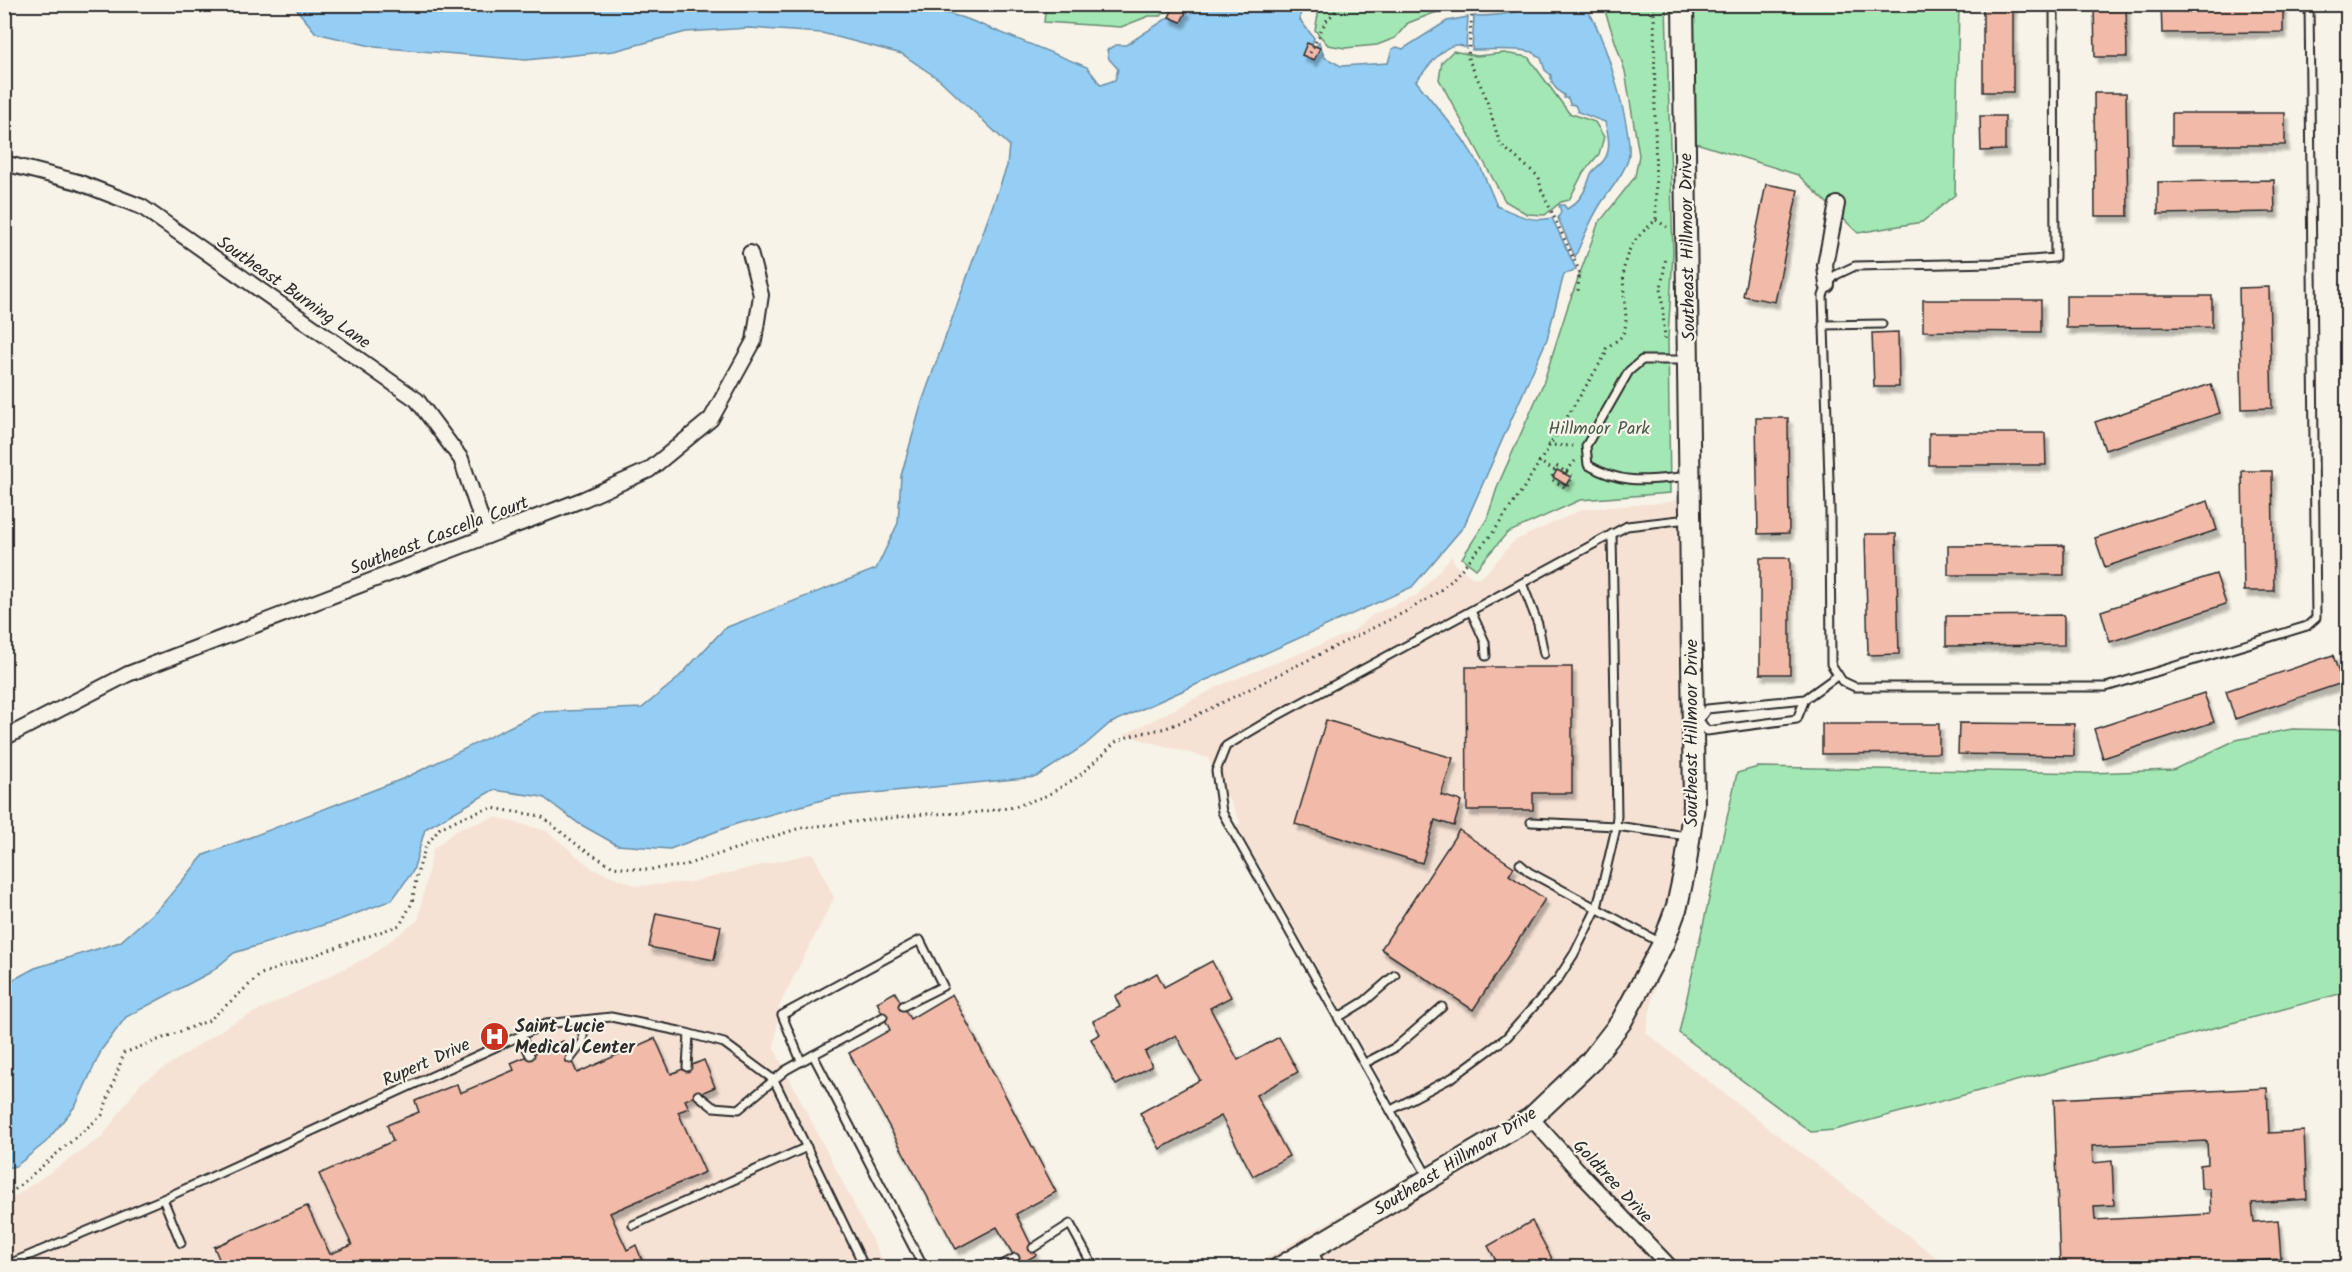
<svg xmlns="http://www.w3.org/2000/svg" width="2352" height="1272" font-family="Kalam,sans-serif">
  <defs>
    <filter id="shadow"><feDropShadow dx="3.5" dy="6" stdDeviation="1.5" flood-color="#0004"/></filter>
  </defs>
  <rect width="100%" height="100%" fill="#f7f3e8"/>
  <filter id="ink" filterUnits="userSpaceOnUse"><feTurbulence type="fractalNoise" baseFrequency=".0167" numOctaves="2"/><feDisplacementMap in="SourceGraphic" scale="12" xChannelSelector="R" yChannelSelector="G"/><feConvolveMatrix kernelMatrix="1 2 1 2 8 2 1 2 1" color-interpolation-filters="sRGB"/></filter>
  <g filter="url(#ink)">
    <g fill="#f6e2d5">
      <path d="M1680 497 1683 804 1675 867 1667 903 1653 941 1636 977 1612 1017 1582 1056 1524 1111 1259 1267H1251L1429 1164 1236 825 1241 823 1208 758 1124 735 1223 684 1352 632 1374 614 1417 595 1452 556 1455 565 1472 577 1479 578 1485 574 1514 541 1583 509 1671 502Z"/>
      <path d="M495 817 547 831 593 869 638 886 691 882 813 853 834 898 780 1004 774 1048 886 1267 5 1268V1203L102 1137 140 1084 229 1025 370 956 418 920 433 849 458 829Z"/>
      <path d="M1656 982 1646 1033 1949 1267 1298 1268 1497 1151 1537 1125 1599 1067 1631 1027Z"/>
    </g>
    <g fill="#a3e8b4" stroke="#678a70" stroke-width="1.5">
      <path d="M1046 5V4L1170 5 1161 16H1149L1121 27 1044 22Z"/>
      <path d="M1320 5V4L1502 5 1485 8 1465 7 1434 13 1408 23 1395 38 1377 45 1345 48 1328 45 1315 30Z"/>
      <path d="M1603 5H1666L1673 253 1668 338 1670 493 1580 500 1507 533 1476 569 1462 558 1487 519 1498 485 1543 384 1568 306 1598 224 1635 177 1639 155 1625 71Z"/>
      <path d="M1694 5H1959L1955 195 1922 222 1858 233 1798 175 1696 143Z"/>
      <path d="M1453 51 1477 56 1504 53 1528 57 1569 113 1595 122 1604 137 1599 154 1583 173 1569 200 1561 202 1545 215 1527 214 1505 201 1439 79 1442 62Z"/>
      <path d="M2292 729 2347 730V992L1834 1130 1811 1132 1679 1033 1737 773 1758 767 2091 773 2173 770 2236 740Z"/>
    </g>
    <g fill="#95cef4" stroke="#6b8da4" stroke-width="1.5">
      <path d="M293 5H918L967 19 1087 67 1101 85 1115 80 1118 69 1109 59 1107 50 1116 45H1126L1169 17 1181 22 1186 10 1175 5H1301L1300 20 1314 38 1312 45 1307 44 1302 55 1314 60 1319 48 1316 47 1319 42 1324 57 1341 66 1388 63 1392 49 1397 47 1403 49 1447 21 1468 17 1466 48C1448 35 1428 68 1416 81L1462 138 1480 166 1497 206C1516 214 1531 223 1552 218L1576 269 1572 272 1564 274 1547 339 1464 526 1412 587 1109 724 1085 745 1036 777 833 797 736 824 670 849 617 845 578 823 543 797 493 790 425 829 413 871 392 900 339 920 234 953 211 972 126 1017 102 1049 76 1105 46 1142 16 1166 5 1168V984L35 968 120 942 161 906 204 855 405 778 540 712 642 708 676 680 725 628 876 569 898 523 901 476 922 402 1007 166 1009 145 940 80 902 54 822 33 749 28 686 32 614 51 526 60 375 47 316 33Z"/>
      <path d="M1548 5H1579C1583 7 1587 10 1590 14 1604 35 1635 136 1628 160 1623 175 1613 186 1604 199 1591 217 1584 237 1575 257L1558 218 1561 212 1559 205H1564L1567 209C1582 200 1586 189 1591 174 1594 168 1601 165 1604 160 1612 149 1608 134 1605 122L1578 112 1575 105 1570 104 1568 98H1564V95C1557 91 1550 83 1551 75L1545 70 1541 58 1536 56 1533 52C1513 48 1493 50 1472 50L1474 16C1492 16 1507 15 1524 10 1533 8 1540 10 1548 5Z"/>
    </g>
    <g fill="#f2baa9" stroke="#2b2b2b" stroke-width="1.5" fill-rule="evenodd" filter="url(#shadow)">
      <rect x="1983" y="4" width="30" height="88"/>
      <path d="M2094 4H2126L2127 57H2095Z"/>
      <path d="M2161 4H2283V32L2162 33Z"/>
      <path d="M2346 4H2348V80H2347Z"/>
      <path d="M1175 5 1187 10 1181 22 1169 17Z"/>
      <path d="M1307 43 1320 48 1314 60 1302 55Z"/>
      <path d="M2094 93H2126L2128 216H2095Z"/>
      <rect x="2172" y="113" width="113" height="32"/>
      <path d="M1980 116H2005V150L1981 151Z"/>
      <path d="M2274 180 2275 212 2158 214V182Z"/>
      <path d="M1766 184 1798 190 1775 302 1743 296Z"/>
      <path d="M2269 287 2272 408 2242 409 2239 288Z"/>
      <path d="M2066 296H2212V327L2066 328Z"/>
      <path d="M1923 300H2041V332L1923 331Z"/>
      <path d="M1898 332 1899 387H1874L1872 333Z"/>
      <path d="M2211 384 2220 413 2105 450 2095 422Z"/>
      <path d="M1756 418H1788L1789 533 1758 534Z"/>
      <path d="M1929 433H2045L2046 465H1929Z"/>
      <path d="M1557 470 1571 477 1566 485 1553 477Z"/>
      <path d="M2242 471H2272L2274 591H2244Z"/>
      <path d="M2208 501 2217 530 2105 567 2095 538Z"/>
      <path d="M1865 534H1896L1899 654 1868 655Z"/>
      <path d="M2064 545V575H1948V546Z"/>
      <rect x="1760" y="558" width="30" height="116"/>
      <path d="M2216 574 2226 604 2110 642 2101 611Z"/>
      <path d="M2064 615V645L1946 646V616Z"/>
      <path d="M2333 655 2342 683 2235 719 2226 691Z"/>
      <path d="M1466 667H1572V793H1533V810H1467Z"/>
      <path d="M2204 693 2214 722 2103 758 2094 729Z"/>
      <path d="M1326 720 1453 758 1441 795 1461 801 1454 826 1435 820 1422 863 1295 824Z"/>
      <path d="M1959 723 2074 724V756L1958 754Z"/>
      <path d="M1822 724H1939V753L1822 754Z"/>
      <path d="M1459 830 1514 867 1509 875 1545 899 1473 1010 1381 949Z"/>
      <path d="M656 913 721 926 714 960 649 947Z"/>
      <path d="M1212 961 1231 997 1210 1008 1238 1060 1279 1037 1298 1072 1256 1095 1289 1156 1253 1176 1221 1116 1160 1149 1140 1113 1200 1080 1176 1035 1145 1052 1152 1066 1116 1085 1091 1039 1100 1034 1093 1021 1120 1007 1115 996 1157 973 1164 987Z"/>
      <path d="M895 992 910 1019 952 994 1056 1192 1016 1214 1036 1255 1019 1265 997 1227 956 1249 849 1053 890 1030 877 1002Z"/>
      <path d="M655 1038 671 1074 704 1060 715 1087 685 1100 689 1108 678 1112 705 1172 610 1213 627 1250 636 1245 645 1268H223L214 1247 307 1206 330 1254 352 1245 319 1174 393 1141 387 1125 419 1112 415 1101 457 1084 460 1093 514 1070 511 1063 563 1041 577 1073Z"/>
      <path d="M2267 1088 2269 1133 2304 1131 2307 1199 2252 1203 2254 1222 2278 1220 2281 1259 2143 1268H2060L2054 1099ZM2207 1141 2208 1164 2200 1165 2201 1189H2210L2211 1214 2095 1220 2094 1206 2114 1205 2112 1161 2093 1163 2092 1146Z"/>
      <path d="M1532 1221 1557 1268H1500L1488 1246Z"/>
    </g>
    <g fill="none" stroke-linecap="round" stroke-linejoin="round">
      <defs>
        <g id="lane">
          <path d="M2054 4 2055 258 1993 263 1855 266 1836 275 1827 285 1823 296 1830 510 1831 664 1842 681 1855 687H2106L2307 626 2316 618 2309 4"/>
          <path d="M1823 325 1882 324"/>
          <path d="M1686 360H1642L1629 371 1586 446 1588 465C1624 486 1649 480 1689 476"/>
          <path d="M1522 583 1538 624 1544 654"/>
          <path d="M1471 611 1485 642 1486 656"/>
          <path d="M1699 720 1707 709 1805 699 1837 676"/>
          <path d="M1699 720 1707 731 1797 719 1805 699"/>
          <path d="M1531 822 1616 826 1687 836"/>
          <path d="M1520 864 1529 872 1661 943"/>
          <path d="M883 1017 813 1055 924 1268"/>
          <path d="M1339 1017 1365 1001 1395 975"/>
          <path d="M521 1036 530 1055"/>
          <path d="M570 1059 583 1042V1020"/>
          <path d="M801 1061 782 1015 920 940 943 986 903 1006"/>
          <path d="M1365 1063 1396 1047 1442 1007"/>
          <path d="M687 1067 689 1034"/>
          <path d="M698 1095 713 1107 739 1109 786 1070 813 1055"/>
          <path d="M1391 1110 1453 1077 1506 1038 1558 979 1574 954 1597 908 1615 832 1617 816 1612 534"/>
          <path d="M1428 1177 1222 812 1216 771 1226 746 1273 718 1627 526 1688 519"/>
          <path d="M163 1199 181 1243"/>
          <path d="M633 1225 807 1147"/>
          <path d="M1033 1248 1070 1224 1094 1268"/>
          <path d="M4 1266 163 1199 546 1024 611 1017 679 1031 724 1043 774 1080 865 1268"/>
          <path d="M996 1268 1015 1258"/>
        </g>
        <g id="street">
          <path d="M4 163 78 182 142 207 417 400 461 459 487 536"/>
          <path d="M1827 285 1825 265 1837 204"/>
          <path d="M4 738 128 674 584 499 649 470 711 419 754 341 761 295 750 253"/>
          <path d="M1531 1118 1585 1178 1671 1268"/>
          <path d="M1309 1250 1318 1268"/>
        </g>
        <path id="secondary" d="M1279 1268 1531 1118 1590 1062 1621 1022 1663 944 1677 906 1685 869 1694 805 1683 4"/>
      </defs>
      <use href="#lane" stroke="#2b2b2b" stroke-width="11"/>
      <use href="#street" stroke="#2b2b2b" stroke-width="18"/>
      <use href="#secondary" stroke="#2b2b2b" stroke-width="24"/>
      <g stroke="#2b2b2b" stroke-width="3" stroke-dasharray="1.5 4.5" stroke-linecap="butt">
        <path d="M1029 4 1092 9 1131 7 1135 4"/>
        <path d="M1159 4 1172 11"/>
        <path d="M1473 4 1468 58 1485 95 1500 144 1539 177 1541 189 1579 270 1578 295"/>
        <path d="M1310 53 1326 21 1343 4"/>
        <path d="M1656 220 1667 227"/>
        <path d="M1665 339 1661 288 1666 257"/>
        <path d="M1548 445 1573 446"/>
        <path d="M1538 461 1554 470"/>
        <path d="M1566 472 1573 476 1566 488 1551 479 1556 466 1566 472 1575 461"/>
        <path d="M4 1194 12 1192 102 1115 124 1053 210 1020 261 974 400 925 412 903 417 874 426 846 440 828 460 818 491 808 541 816 580 847 613 867 645 870 682 866 800 828 925 814 972 813 1014 807 1048 795 1079 776 1116 742 1130 736 1166 728 1191 718 1407 611 1433 596 1451 581 1492 534 1523 489 1605 355 1606 349C1611 343 1619 341 1623 334 1627 325 1626 315 1625 306 1621 264 1622 248 1656 220L1654 4"/>
      </g>
      <use href="#lane" stroke="#f7f3e8" stroke-width="7"/>
      <use href="#street" stroke="#f7f3e8" stroke-width="14"/>
      <use href="#secondary" stroke="#f7f3e8" stroke-width="20"/>
    </g>
  </g>
  <defs>
    <symbol id="hospital-disc" viewBox="-11 -11 22 22"><circle r="9.5" fill="#c8321e" stroke="#f7f3e8"/><path d="M-5-5h3v3.5h4V-5h3V5h-3V1.5h-4V5h-3Z" fill="#fff"/></symbol>
  </defs>
  <g fill-rule="evenodd">
    <use href="#hospital-disc" x="478" y="1020" width="33" height="33"/>
  </g>
  <g text-anchor="middle" stroke-width="4.5" stroke-linejoin="round" paint-order="stroke">
    <g font-size="18" fill="#2b2b2b" stroke="#f7f3e8">
      <text transform="translate(1687 247) rotate(-91)" y="6">Southeast Hillmoor Drive</text>
      <text transform="translate(294 292) rotate(35)" y="6">Southeast Burning Lane</text>
      <text transform="translate(439 535) rotate(-21)" y="6">Southeast Cascella Court</text>
      <text transform="translate(1691 733) rotate(-90)" y="6">Southeast Hillmoor Drive</text>
      <text transform="translate(426 1062) rotate(-24)" y="6">Rupert Drive</text>
      <text transform="translate(1455 1161) rotate(-32)" y="6">Southeast Hillmoor Drive</text>
      <text transform="translate(1613 1181) rotate(47)" y="6">Goldtree Drive</text>
    </g>
    <g font-size="18" fill="#495a4d" stroke="#f7f3e8">
      <text x="1599" y="434">Hillmoor Park</text>
    </g>
    <g font-size="18" font-weight="bold" fill="#2b2b2b" stroke="#f7f3e8" text-anchor="start">
      <text x="515" y="1032">Saint Lucie<tspan x="515" dy="21">Medical Center</tspan></text>
    </g>
  </g>
  <rect width="2352" height="1272" fill="none" stroke="#f7f3e8" stroke-width="24"/>
  <rect x="12" y="12" width="2328" height="1248" fill="none" stroke="#2b2b2b" stroke-width="2" filter="url(#ink)"/>
</svg>
